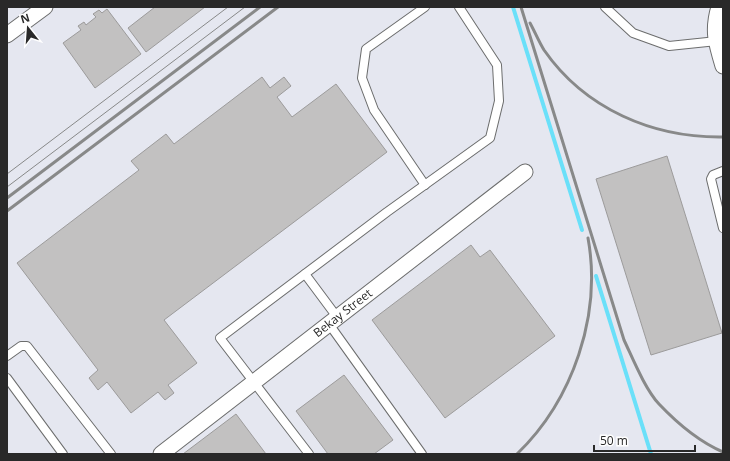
<svg xmlns="http://www.w3.org/2000/svg" width="730" height="461" font-family="'Open Sans',sans-serif">
  <rect width="100%" height="100%" fill="#f2f3f4"/>
  <rect fill="#e5e7f0" x="7" y="7" width="716" height="447"/>
  <g fill="none" stroke-linecap="round" stroke-linejoin="round">
    <g stroke="#6ae0f9" stroke-width="4">
      <path d="M513 7 582 230"/>
      <path d="M596 276 651 454"/>
    </g>
  </g>
  <g fill="#c2c1c1" stroke="#9c9b9b">
    <path d="M155 7H205L146 52 128 28Z"/>
    <path d="M107 9 141 54 95 88 63 43 81 30 78 26 84 22 86 25 96 17 93 14 99 10 102 13Z"/>
    <path d="M262 77 270 88 284 77 291 86 277 97 292 117 336 84 387 152 164 320 197 363 168 385 174 393 165 400 158 392 131 413 107 382 98 390 89 378 98 370 17 263 139 170 131 161 166 134 174 144Z"/>
    <path d="M667 156 722 333 651 355 596 179Z"/>
    <path d="M471 245 480 257 490 250 555 336 445 418 372 320Z"/>
    <path d="M344 375 393 440 374 454H328L296 411Z"/>
    <path d="M236 414 266 454H183Z"/>
  </g>
  <g fill="none" stroke-linecap="round" stroke-linejoin="round">
    <defs>
      <g id="service">
        <path d="M425 7 366 49 362 78 374 110 425 185"/>
        <path d="M605 7 633 33 669 46 717 41"/>
        <path d="M723 171 713 175 711 179 723 228"/>
        <path d="M305 274 337 317"/>
        <path d="M329 324 422 454"/>
        <path d="M7 356 21 346H27L111 454"/>
        <path d="M7 378 63 454"/>
        <path d="M309 454 220 338 387 212 490 138 499 101 497 65 459 7"/>
      </g>
      <g id="minor">
        <path d="M719 7C712 30 716 43 723 66"/>
        <path d="M7 35 45 7"/>
        <path id="s1" d="M161 454 525 172"/>
      </g>
    </defs>
    <use href="#service" stroke="#6c6d6d" stroke-width="10"/>
    <use href="#minor" stroke="#6c6d6d" stroke-width="17"/>
    <use href="#service" stroke="#fff" stroke-width="8"/>
    <use href="#minor" stroke="#fff" stroke-width="15"/>
    <g stroke="#888989" stroke-width="1">
      <path d="M7 174 228 7"/>
      <path d="M7 187 245 7"/>
    </g>
    <g stroke="#888989" stroke-width="3">
      <path d="M521 7 624 340C633 359 645 389 659 404 677 423 700 442 723 452"/>
      <path d="M530 23C535 32 539 42 544 50 585 109 653 138 723 137"/>
      <path d="M7 198 260 7"/>
      <path d="M7 211 278 7"/>
      <path d="M517 454C573 400 602 315 588 238"/>
    </g>
  </g>
  <g text-anchor="middle" stroke-width="3.5" stroke-linejoin="round" paint-order="stroke">
    <g font-size="12" fill="#292929" stroke="#fff">
      <text dy="4" stroke="none"><textPath href="#s1" startOffset="230">Bekay Street</textPath></text>
    </g>
  </g>
  <rect width="730" height="461" fill="none" stroke="#292929" stroke-width="16"/>
  <g transform="translate(28 28) rotate(343)" stroke="#ffffff" stroke-width="3" paint-order="stroke">
  <path d="M0-3L7 15L0 10L-7 15Z" fill="#292929"/>
  <text y="-6" font-size="11" font-weight="bold" text-anchor="middle" fill="#292929">N</text>
  </g>
  <path d="M594 445v6h101v-6" fill="none" stroke="#292929" stroke-width="2"/>
  <text x="600" y="445" font-size="12" fill="#292929" stroke="#ffffff" stroke-width="3" paint-order="stroke">50 m</text>
</svg>
